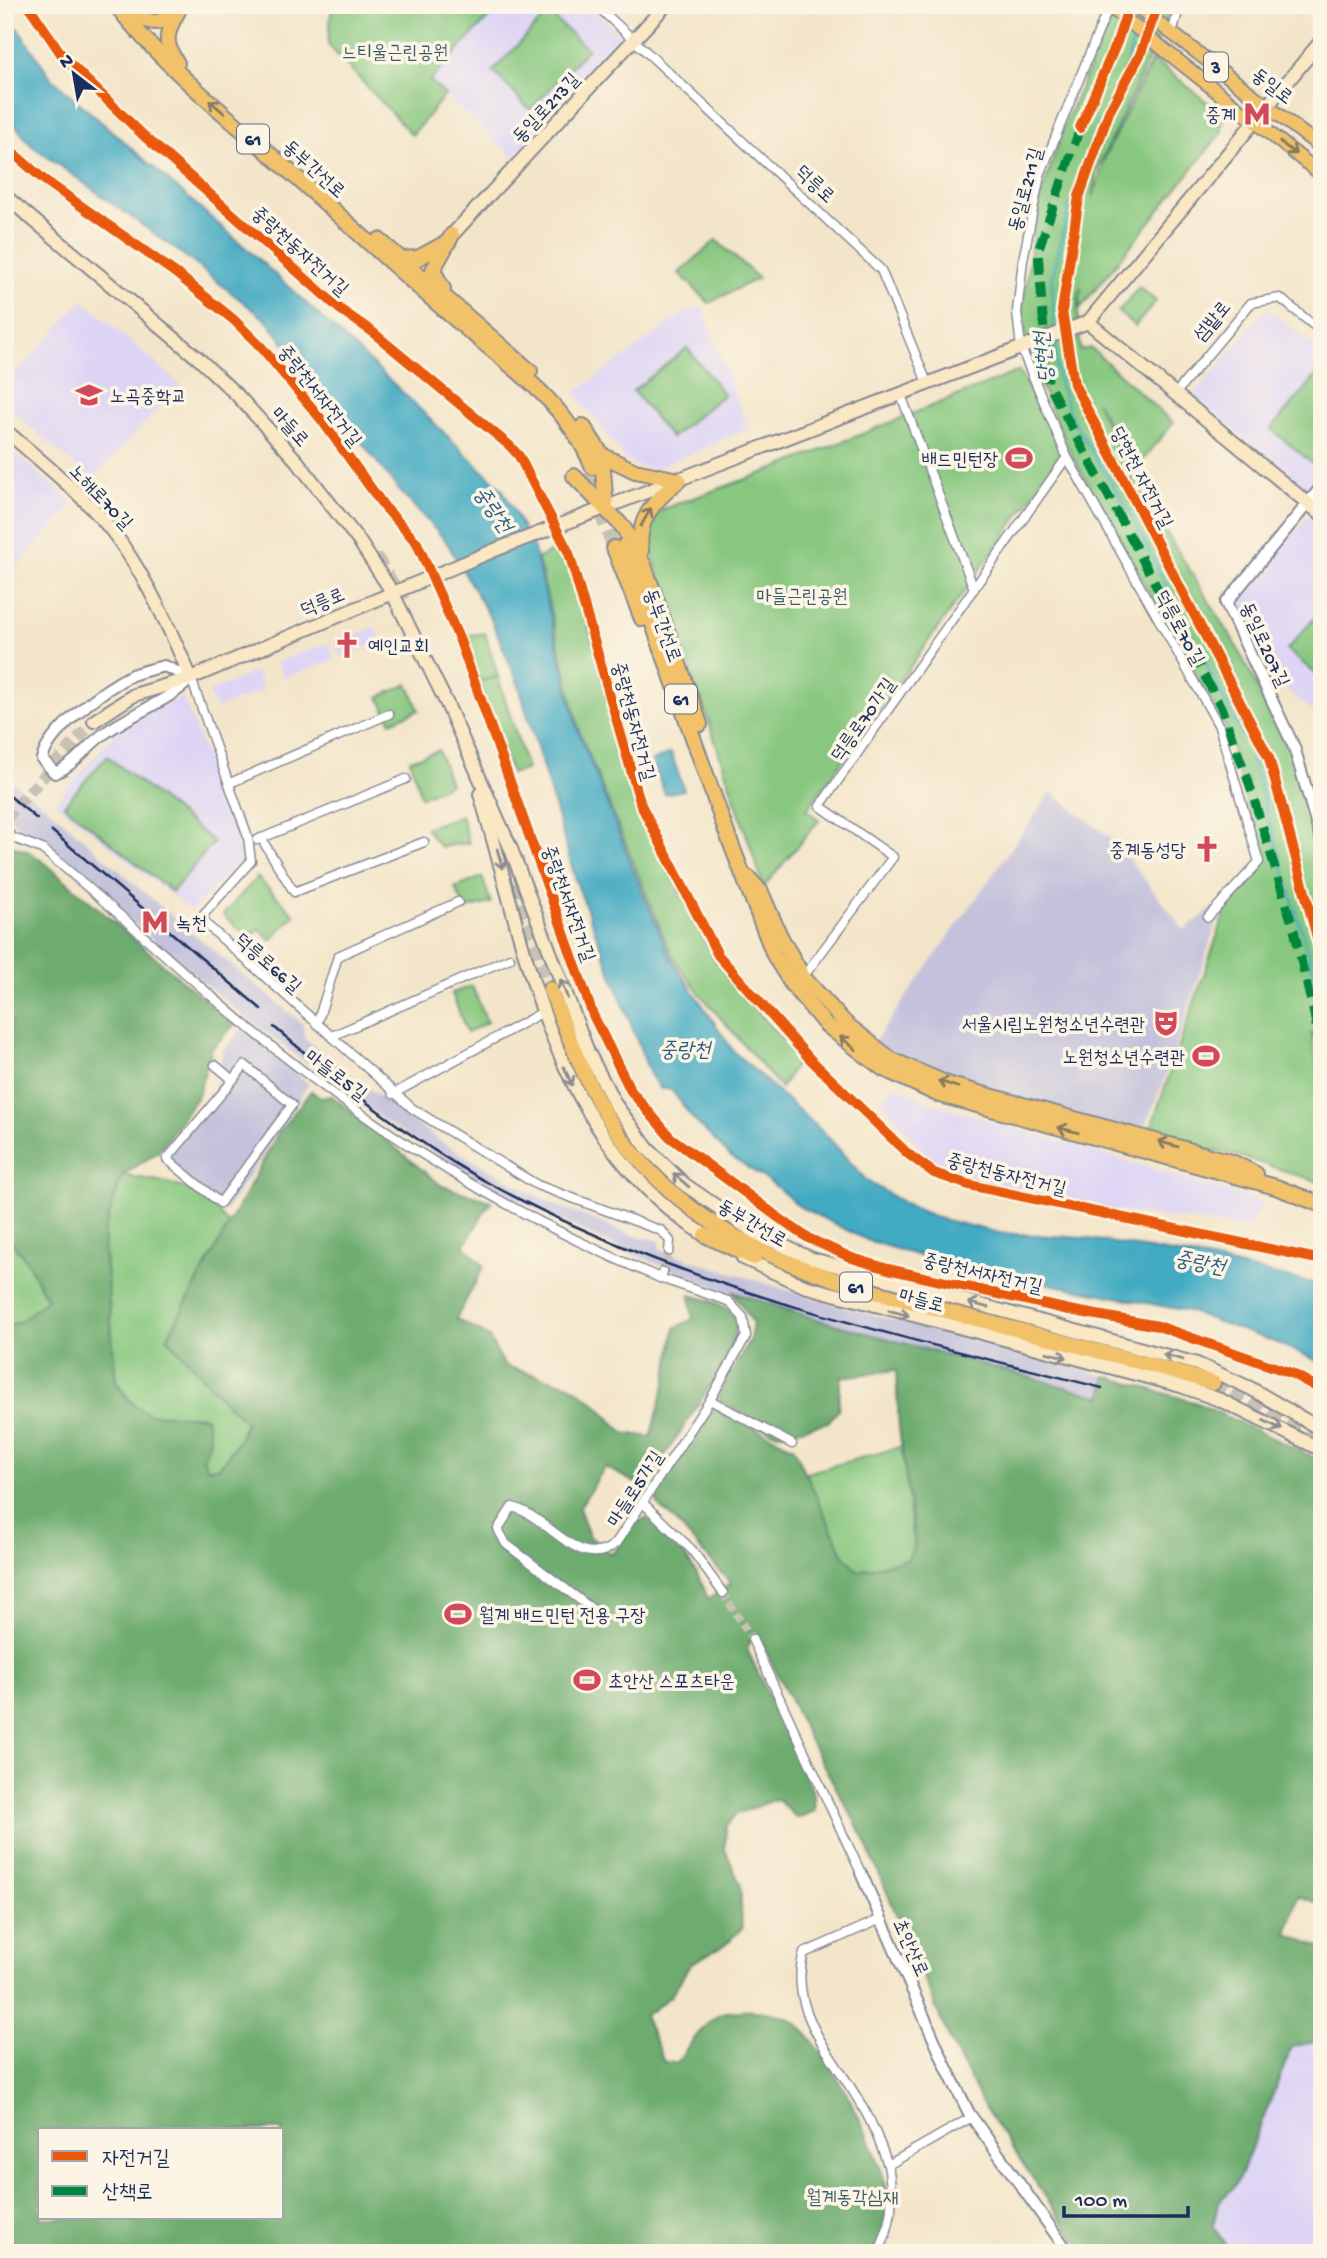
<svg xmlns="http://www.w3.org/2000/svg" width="1327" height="2258" font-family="'Gochi Hand','Poor Story',sans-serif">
  <rect width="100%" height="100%" fill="#fcf5e5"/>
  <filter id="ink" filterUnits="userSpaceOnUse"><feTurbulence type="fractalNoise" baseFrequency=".0143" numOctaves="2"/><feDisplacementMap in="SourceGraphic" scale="14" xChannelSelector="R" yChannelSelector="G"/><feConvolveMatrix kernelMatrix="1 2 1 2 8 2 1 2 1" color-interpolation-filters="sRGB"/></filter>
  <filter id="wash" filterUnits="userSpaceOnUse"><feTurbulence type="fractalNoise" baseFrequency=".00686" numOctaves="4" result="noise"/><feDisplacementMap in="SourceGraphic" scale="28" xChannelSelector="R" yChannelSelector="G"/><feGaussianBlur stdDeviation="1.57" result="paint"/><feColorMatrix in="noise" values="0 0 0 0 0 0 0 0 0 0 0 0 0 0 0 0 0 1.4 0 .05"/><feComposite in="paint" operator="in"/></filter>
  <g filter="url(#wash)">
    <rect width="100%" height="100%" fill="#f3e5c9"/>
    <g fill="#ded5f5">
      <path d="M500 5H587L622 35 513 157 430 81Z"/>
      <path d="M83 300 181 385 91 480 5 404V386Z"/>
      <path d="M702 307 748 429 655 469 637 466 625 459 575 393 685 312Z"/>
      <path d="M1267 308 1322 353V473L1308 490 1193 397Z"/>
      <path d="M5 444 73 504 5 580Z"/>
      <path d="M1310 514 1322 524V720L1277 682 1235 608Z"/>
      <path d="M375 627 381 641 340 657 335 642Z"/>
      <path d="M329 643 334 660 284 678 276 662Z"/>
      <path d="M256 671 263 690 216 709 209 692Z"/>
      <path d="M183 697 244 856 191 911 55 802 120 727Z"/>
      <path d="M892 1085 927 1102 1263 1202 1249 1228 1026 1199 928 1158 882 1099Z"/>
      <path d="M1322 2039V2253H1231L1213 2226 1218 2203 1237 2183 1293 2047Z"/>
    </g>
    <g fill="#c3c1db">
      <path d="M5 776 47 807 161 907 303 1024 304 1038 340 1067 326 1076 301 1059 239 1012 21 828 5 813Z"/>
      <path d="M1051 792 1115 841 1184 930 1224 900 1170 1065 1141 1138 901 1072 871 1047Z"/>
      <path d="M244 1027 309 1084 226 1211 163 1161 216 1090 223 1050Z"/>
      <path d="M342 1069 438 1140 544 1200 631 1235 660 1241V1250L828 1303 1106 1376 1102 1397 822 1321 716 1287 632 1254 510 1196 448 1162 383 1120 329 1079Z"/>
    </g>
    <g fill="#87c77f" stroke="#517b6e" stroke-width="2">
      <path d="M332 5H500L430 81 445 95 412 135 328 45Z"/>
      <path d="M1117 5H1174L1096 172 1093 197 1106 154 1153 59 1222 114V132L1079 310 1081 286 1078 308 1080 350 1091 348 1173 423 1133 472 1096 401 1129 473 1232 638 1289 747 1322 871V1068L1319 1044 1311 1032 1322 1091 1319 1182 1239 1156 1148 1136 1228 905 1263 868 1227 730 1071 454 1028 357 1022 308 1039 201 1065 123Z"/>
      <path d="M548 13 588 49 530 110 493 71Z"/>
      <path d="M716 240 758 278 709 303 679 273Z"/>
      <path d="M1139 287 1156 301 1135 326 1118 312Z"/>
      <path d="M687 348 724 394 671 438 633 391Z"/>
      <path d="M1322 369V461L1317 467 1271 429Z"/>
      <path d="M1019 371 1065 451 807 810 819 820 764 887 647 538 656 515 663 509 777 468Z"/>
      <path d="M563 546 578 585 632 791 642 815 714 960 799 1059 781 1088 700 994 671 954 580 733 538 558Z"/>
      <path d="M1322 609V679L1287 650Z"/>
      <path d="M485 633 498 676 479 681 464 636Z"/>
      <path d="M498 677 527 769 511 774 479 682Z"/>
      <path d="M408 684 419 710 391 722 379 697Z"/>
      <path d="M438 750 450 784 421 797 410 760Z"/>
      <path d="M107 756 214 842 172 892 64 805Z"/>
      <path d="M461 815 469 843 440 847 426 828Z"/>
      <path d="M257 877 295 915 271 940 259 929 248 938 223 915Z"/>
      <path d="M482 877 491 903 466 909 455 888Z"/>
      <path d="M472 986 487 1022 467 1033 452 993Z"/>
      <path d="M122 1175C168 1183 201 1183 229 1226L167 1338C194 1366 217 1396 246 1422L239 1440 219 1467 208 1468 203 1459 210 1440 202 1415 177 1418 149 1414 134 1405 116 1381 103 1234Z"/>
      <path d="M5 1234 27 1261 47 1299 23 1320 5 1328Z"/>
      <path d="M904 1446 913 1549 908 1559 858 1571 843 1554 803 1474Z"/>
    </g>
    <path fill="#6dac6e" stroke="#446e66" stroke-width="2" fill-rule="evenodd" d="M9 845 29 852 45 863 234 1025 212 1048 198 1095 159 1151 122 1176 103 1234 116 1381 123 1394 134 1405 149 1414 206 1417 210 1440 203 1459 208 1468 220 1467 239 1440 246 1422C217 1396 194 1366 167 1338L279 1132 311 1091 320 1098 332 1096 442 1186 491 1201 464 1246 484 1266 456 1319 488 1336 505 1366 570 1385 594 1402 624 1433 651 1437 667 1377 675 1328 693 1319 690 1295C705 1299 729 1304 736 1320 745 1344 660 1461 643 1487L605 1467 579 1508 589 1536 611 1554C625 1544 630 1523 646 1518 671 1534 699 1570 708 1599L731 1583 668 1513C656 1508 656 1500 656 1489L709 1409 715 1407 794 1448 843 1554 858 1571 908 1559 915 1543 899 1428 896 1370 841 1377 838 1410 828 1422 785 1433 772 1432 720 1401 719 1393 750 1340 753 1323 733 1292 822 1321 1102 1397 1106 1376 1197 1403 1322 1461V1904L1298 1896 1287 1934 1322 1948V2039L1292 2047 1237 2183 1218 2203 1213 2226 1231 2253H1084L986 2110 951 2043 863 1836 810 1741 762 1643 755 1638 749 1642 747 1649 814 1795 815 1811 797 1818 777 1799 736 1814 726 1826 725 1850 740 1884 742 1928 724 1946 691 1963 671 1996 644 2016 664 2062H678C689 2046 702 2025 720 2014 725 2011 734 2012 741 2011 753 2010 776 2012 788 2018 824 2037 883 2156 888 2197 891 2216 882 2235 874 2253H5V1328L23 1320 47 1299 27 1261 5 1234V1044L12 1024 5 1008V849ZM40 2130H282V2218H40Z"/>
    <g fill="#43aac2" stroke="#2f6c90" stroke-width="2">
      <path d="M5 10 52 79 255 256 397 387 503 490 534 549 577 728 634 871 669 955 734 1052 826 1135 867 1181 909 1206 941 1219 999 1233 1085 1238 1201 1258 1322 1285V1363L1277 1343 1188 1311 947 1264 869 1241 800 1207 772 1183 731 1157 692 1118 671 1089H660L650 1074 577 884 518 683 492 621 446 541 399 490 266 320 181 253 31 145 5 113Z"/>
      <path d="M671 753 684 790 665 794 652 761Z"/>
    </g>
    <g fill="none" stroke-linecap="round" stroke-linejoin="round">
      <g stroke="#43aac2" stroke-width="2.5">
        <path d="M1054 329 1052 279 1068 212 1097 128 1123 77 1136 32"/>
        <path d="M1054 339 1058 379 1072 419 1128 510 1248 747 1322 1001"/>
      </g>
    </g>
  </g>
  <g filter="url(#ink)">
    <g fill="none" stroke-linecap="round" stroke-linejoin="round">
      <g stroke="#c8c1b4" stroke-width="8" stroke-dasharray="8 4" stroke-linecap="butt">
        <path d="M663 1272 669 1251"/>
        <path d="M723 1593 752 1639"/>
      </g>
      <path stroke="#c8c1b4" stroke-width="12" stroke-dasharray="12 6" stroke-linecap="butt" d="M5 819 94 721"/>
      <g stroke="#c8c1b4" stroke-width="14" stroke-dasharray="14 7" stroke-linecap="butt">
        <path d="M586 473 614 548"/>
        <path d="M375 556 403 601"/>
        <path d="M495 823 550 989"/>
        <path d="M1213 1383 1322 1437"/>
      </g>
      <defs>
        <g id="minor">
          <path d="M596 5 881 270 928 385"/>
          <path d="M1109 6 1040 175 1023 260 1017 312 1021 348 1067 457 1219 726 1259 862 1208 917"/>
          <path d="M1172 33 1180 5"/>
          <path d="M1175 394 1251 303 1280 298 1322 332"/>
          <path d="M901 395 974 589"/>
          <path d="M191 678 248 837 251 861 202 916 208 926 413 1109 537 1185 662 1231 670 1241 669 1251"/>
          <path d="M230 783 389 714"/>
          <path d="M6 835 42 849C111 904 174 966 242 1022 368 1128 509 1215 660 1278L663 1272"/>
          <path d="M261 838 294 892 424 842"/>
          <path d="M257 840 406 779"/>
          <path d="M803 977 893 857 820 806 1067 457"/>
          <path d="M317 1024 338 956 458 902"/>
          <path d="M332 1036 510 958"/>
          <path d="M215 1065 233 1080 245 1065 292 1105 220 1203 167 1159 233 1080"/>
          <path d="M393 1094 543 1012"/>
          <path d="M710 1400 792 1444"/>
          <path d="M643 1503 692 1550 723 1593"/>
          <path d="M604 1618 506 1544 498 1529 512 1507C548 1515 581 1575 616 1543L710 1400 746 1336 743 1317 728 1301 660 1278"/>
          <path d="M752 1639 861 1873"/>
          <path d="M881 1919 804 1953C787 2009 833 2056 859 2101 872 2121 880 2143 888 2165"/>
          <path d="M878 2253C893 2223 894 2198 888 2165L972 2117"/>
        </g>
        <g id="tertiary">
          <path d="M1322 486 1226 603 1294 747 1322 842"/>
          <path d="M164 666 191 678C175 698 129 715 105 733 87 745 75 765 55 773L42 759C49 730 105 688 132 675 142 671 154 669 164 666Z"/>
          <path d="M861 1873 947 2069 969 2113 1069 2253"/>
        </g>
        <g id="secondary">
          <path d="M5 196 199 359 238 396 297 461 359 541 392 592 447 704 511 849 588 1052 615 1104 648 1149 684 1184 755 1233 812 1259 1197 1364 1250 1388 1322 1430"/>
          <path d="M452 235 666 5"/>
          <path d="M1088 322 1322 515"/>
          <path d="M5 430C45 465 91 500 121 543 150 585 171 632 191 678"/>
          <path d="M94 721 134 695 191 678 495 550 1088 322 1322 40"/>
          <path d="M480 794C529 956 553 1146 713 1240"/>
          <path d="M5 842 9 837"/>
          <path d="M743 1258 804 1286 1181 1386 1220 1400 1322 1450"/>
        </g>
        <g id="primary">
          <path d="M1108 5 1322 175"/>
          <path d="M1135 5 1322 148"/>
        </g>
        <g id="trunk">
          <path d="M116 5C162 65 224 113 280 163 341 216 400 272 462 325 515 370 565 401 593 467"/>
          <path d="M134 14C152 25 159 25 177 12"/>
          <path d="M177 63C163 43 166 32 178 11"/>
          <path d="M379 240 530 371"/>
          <path d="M402 259 418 258 444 244"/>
          <path d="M443 289 433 270 452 235"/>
          <path d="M583 426 602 455 606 510"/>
          <path d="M602 455 635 471 679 480"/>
          <path d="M574 476 623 527 644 565 700 724"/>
          <path d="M625 545 726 831 774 955 791 983 825 1024 882 1068 937 1094 1276 1187 1322 1205"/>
          <path d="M614 548 642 619"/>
          <path d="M641 551C636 518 656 500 679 480"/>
          <path d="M748 877 761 892 780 936 803 977 845 1023 892 1060 950 1085 1232 1162 1256 1174"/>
          <path d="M550 989C572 1045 591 1101 630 1149 717 1255 833 1281 958 1314 1043 1337 1129 1358 1213 1383"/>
          <path d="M705 1235 754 1258"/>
        </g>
      </defs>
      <use href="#minor" stroke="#878a94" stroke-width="11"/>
      <use href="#tertiary" stroke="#878a94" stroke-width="14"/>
      <use href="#secondary" stroke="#878a94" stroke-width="16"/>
      <use href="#primary" stroke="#878a94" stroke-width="16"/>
      <use href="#trunk" stroke="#878a94" stroke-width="18"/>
      <use href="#minor" stroke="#fff" stroke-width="8"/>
      <use href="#tertiary" stroke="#fff" stroke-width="10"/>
      <use href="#secondary" stroke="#fae7c3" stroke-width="12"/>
      <use href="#primary" stroke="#f2c26a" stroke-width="12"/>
      <use href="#trunk" stroke="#f2c26a" stroke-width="14"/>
      <g stroke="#1b2f5e" stroke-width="2.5">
        <path d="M5 792 37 819"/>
        <path d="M52 831 261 1009"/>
        <path d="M274 1027C340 1083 407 1137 483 1180 675 1287 891 1334 1102 1388"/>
      </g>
      <path stroke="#00873e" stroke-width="9" stroke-dasharray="18 9" stroke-linecap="butt" d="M1080 128 1038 251 1048 383 1221 707 1249 783 1294 930 1315 1019 1322 1068"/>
      <defs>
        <g id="cycleway">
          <path d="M28 5 64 58 144 136 341 310 370 330 510 446 519 456 569 553 641 805 718 955 810 1059 908 1154 934 1173 969 1185 1322 1260"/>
          <path d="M1158 5 1140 55 1109 112 1079 197 1062 311 1074 384 1269 758 1322 956"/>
          <path d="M1080 128 1117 42 1129 5"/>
          <path d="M5 146 43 179 177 274 234 320 262 348 321 419 383 505 417 543 460 641 593 1015 631 1091 670 1137 779 1218 808 1238 852 1258 888 1269 1069 1310 1158 1326 1291 1373 1322 1390"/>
        </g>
      </defs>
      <use href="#cycleway" stroke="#fcf5e5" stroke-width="15"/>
      <use href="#cycleway" stroke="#e8590c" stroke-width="10"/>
    </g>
    <defs><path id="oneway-shaft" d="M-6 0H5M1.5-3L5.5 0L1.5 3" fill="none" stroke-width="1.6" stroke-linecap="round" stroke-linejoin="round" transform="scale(1.75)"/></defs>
    <g stroke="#867864">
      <use href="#oneway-shaft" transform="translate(217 107) rotate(-139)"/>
      <use href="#oneway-shaft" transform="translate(1288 148) rotate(38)"/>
      <use href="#oneway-shaft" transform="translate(646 517) rotate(-61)"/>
      <use href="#oneway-shaft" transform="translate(848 1043) rotate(-140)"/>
      <use href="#oneway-shaft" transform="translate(948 1084) rotate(-162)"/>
      <use href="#oneway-shaft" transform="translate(1068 1130) rotate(-165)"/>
      <use href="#oneway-shaft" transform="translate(1168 1144) rotate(-164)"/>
    </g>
    <g stroke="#8a8b90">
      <use href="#oneway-shaft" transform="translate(500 859) rotate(74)"/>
      <use href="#oneway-shaft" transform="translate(564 989) rotate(-111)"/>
      <use href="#oneway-shaft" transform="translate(568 1076) rotate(66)"/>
      <use href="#oneway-shaft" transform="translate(681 1180) rotate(-139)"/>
      <use href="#oneway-shaft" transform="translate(978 1305) rotate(-165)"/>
      <use href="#oneway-shaft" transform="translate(899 1313) rotate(15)"/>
      <use href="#oneway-shaft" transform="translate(1057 1355) rotate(15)"/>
      <use href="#oneway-shaft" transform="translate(1173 1357) rotate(-164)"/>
      <use href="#oneway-shaft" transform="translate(1273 1425) rotate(26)"/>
    </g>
  </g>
  <defs>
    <symbol id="metro-bare" viewBox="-9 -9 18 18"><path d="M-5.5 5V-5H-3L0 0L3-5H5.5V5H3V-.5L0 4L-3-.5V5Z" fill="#d1495b" stroke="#fcf5e5" stroke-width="2.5" paint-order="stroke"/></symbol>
    <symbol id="school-bare" viewBox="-9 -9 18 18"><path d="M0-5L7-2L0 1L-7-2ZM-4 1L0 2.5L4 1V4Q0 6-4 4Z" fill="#d1495b" stroke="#fcf5e5" stroke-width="2.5" paint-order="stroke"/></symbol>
    <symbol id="stadium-bare" viewBox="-9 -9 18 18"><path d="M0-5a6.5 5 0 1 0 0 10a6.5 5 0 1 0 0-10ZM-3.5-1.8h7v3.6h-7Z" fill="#d1495b" stroke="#fcf5e5" stroke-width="2.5" paint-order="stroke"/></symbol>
    <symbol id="church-bare" viewBox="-9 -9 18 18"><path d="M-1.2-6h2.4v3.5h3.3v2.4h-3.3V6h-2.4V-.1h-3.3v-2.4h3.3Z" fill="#d1495b" stroke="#fcf5e5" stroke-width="2.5" paint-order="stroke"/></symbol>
    <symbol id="theatre-bare" viewBox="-9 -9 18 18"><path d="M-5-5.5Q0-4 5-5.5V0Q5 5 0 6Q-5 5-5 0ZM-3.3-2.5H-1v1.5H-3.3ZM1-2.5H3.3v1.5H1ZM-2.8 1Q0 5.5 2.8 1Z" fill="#d1495b" stroke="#fcf5e5" stroke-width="2.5" paint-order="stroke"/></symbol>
  </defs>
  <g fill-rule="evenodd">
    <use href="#metro-bare" x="1238" y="95" width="38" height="38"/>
    <use href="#school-bare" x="70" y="376" width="38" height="38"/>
    <use href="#stadium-bare" x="1000" y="439" width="38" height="38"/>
    <use href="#church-bare" x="328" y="626" width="38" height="38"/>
    <use href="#church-bare" x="1188" y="830" width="38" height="38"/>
    <use href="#metro-bare" x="136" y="903" width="38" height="38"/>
    <use href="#theatre-bare" x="1147" y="1004" width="38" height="38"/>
    <use href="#stadium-bare" x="1187" y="1037" width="38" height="38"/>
    <use href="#stadium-bare" x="439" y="1595" width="38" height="38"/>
    <use href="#stadium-bare" x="568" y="1661" width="38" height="38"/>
  </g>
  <g text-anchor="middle" stroke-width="7" stroke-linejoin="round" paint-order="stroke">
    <g fill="#fcf5e5" stroke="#5e6a86" stroke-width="2">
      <rect x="1204" y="52.5" width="24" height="29" rx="5"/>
      <rect x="237" y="124.5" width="32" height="29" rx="5"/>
      <rect x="665" y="684.5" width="32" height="29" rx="5"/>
      <rect x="840" y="1272.5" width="32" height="29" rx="5"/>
    </g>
    <g font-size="18" font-weight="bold" fill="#1b2f5e">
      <text x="1216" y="73">3</text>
      <text x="253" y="145">61</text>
      <text x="681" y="705">61</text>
      <text x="856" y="1293">61</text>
    </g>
    <g font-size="19" fill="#3b5d68" stroke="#fcf5e5">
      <text x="395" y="58">느티울근린공원</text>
      <text x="802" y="602">마들근린공원</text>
      <text x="852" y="2203">월계동각심재</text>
    </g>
    <g font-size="19" fill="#1b2f5e" stroke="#fcf5e5">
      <text transform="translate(1273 85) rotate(37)" y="7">동일로</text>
      <text transform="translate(545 107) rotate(-47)" y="7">동일로213길</text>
      <text transform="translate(315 168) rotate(42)" y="7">동부간선로</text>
      <text transform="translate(816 183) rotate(43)" y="7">덕릉로</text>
      <text transform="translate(1024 189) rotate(-75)" y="7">동일로211길</text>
      <text transform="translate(301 250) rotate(42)" y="7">중랑천동자전거길</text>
      <text transform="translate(1211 320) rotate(-50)" y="7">섬밭로</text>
      <text transform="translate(321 395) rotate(52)" y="7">중랑천서자전거길</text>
      <text transform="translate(291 426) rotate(48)" y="7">마들로</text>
      <text transform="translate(1143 477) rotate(62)" y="7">당현천 자전거길</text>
      <text transform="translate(102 496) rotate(46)" y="7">노해로70길</text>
      <text transform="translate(322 601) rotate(-23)" y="7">덕릉로</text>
      <text transform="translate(664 625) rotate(70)" y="7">동부간선로</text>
      <text transform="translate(1181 627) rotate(61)" y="7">덕릉로70길</text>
      <text transform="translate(1266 644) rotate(65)" y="7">동일로207길</text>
      <text transform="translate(862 719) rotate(-55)" y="7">덕릉로70가길</text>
      <text transform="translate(635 721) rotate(75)" y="7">중랑천동자전거길</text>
      <text transform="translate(570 903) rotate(70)" y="7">중랑천서자전거길</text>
      <text transform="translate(269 962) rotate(41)" y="7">덕릉로66길</text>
      <text transform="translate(337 1074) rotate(37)" y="7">마들로5길</text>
      <text transform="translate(1007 1173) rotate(14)" y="7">중랑천동자전거길</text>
      <text transform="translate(753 1222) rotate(30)" y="7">동부간선로</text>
      <text transform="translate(983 1272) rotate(13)" y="7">중랑천서자전거길</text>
      <text transform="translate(922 1299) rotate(15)" y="7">마들로</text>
      <text transform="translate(634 1488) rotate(-57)" y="7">마들로5가길</text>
      <text transform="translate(912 1947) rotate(66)" y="7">초안산로</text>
    </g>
    <g font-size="19" fill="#1b2f5e" stroke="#fcf5e5" text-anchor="end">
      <text x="1236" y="121">중계</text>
      <text x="110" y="402" text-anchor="start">노곡중학교</text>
      <text x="998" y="465">배드민턴장</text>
      <text x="368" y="652" text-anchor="start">예인교회</text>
      <text x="1186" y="856">중계동성당</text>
      <text x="176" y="929" text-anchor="start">녹천</text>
      <text x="1145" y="1030">서울시립노원청소년수련관</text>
      <text x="1185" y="1063">노원청소년수련관</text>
      <text x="479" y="1621" text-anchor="start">월계 배드민턴 전용 구장</text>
      <text x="608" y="1687" text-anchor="start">초안산 스포츠타운</text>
    </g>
    <g font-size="21" font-style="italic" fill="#295a81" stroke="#fcf5e5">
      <text transform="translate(1043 357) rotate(-96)" y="7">당현천</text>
      <text transform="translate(494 509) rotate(55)" y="7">중랑천</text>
      <text x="685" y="1056">중랑천</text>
      <text transform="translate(1200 1262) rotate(11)" y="7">중랑천</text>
    </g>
  </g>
  <rect width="1327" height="2258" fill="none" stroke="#fcf5e5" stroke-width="28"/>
  <rect x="38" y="2128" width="245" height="91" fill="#fcf5e5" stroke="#a2a6af" stroke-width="2"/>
  <rect x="52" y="2151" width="35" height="10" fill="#e8590c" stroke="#a2a6af" stroke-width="2"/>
  <text x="102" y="2164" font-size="21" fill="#1b2f5e">자전거길</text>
  <rect x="52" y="2186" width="35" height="10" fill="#00873e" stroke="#a2a6af" stroke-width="2"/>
  <text x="102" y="2198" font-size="21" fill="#1b2f5e">산책로</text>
  <g transform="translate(74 74) rotate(329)" stroke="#fcf5e5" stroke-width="5" paint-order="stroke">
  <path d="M0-5L12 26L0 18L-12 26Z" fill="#1b2f5e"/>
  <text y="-10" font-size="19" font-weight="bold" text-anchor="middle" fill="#1b2f5e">N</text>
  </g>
  <path d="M1064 2206v10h124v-10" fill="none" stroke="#1b2f5e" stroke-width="3.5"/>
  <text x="1075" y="2206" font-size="21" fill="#1b2f5e" stroke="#fcf5e5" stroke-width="5" paint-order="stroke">100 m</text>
</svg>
